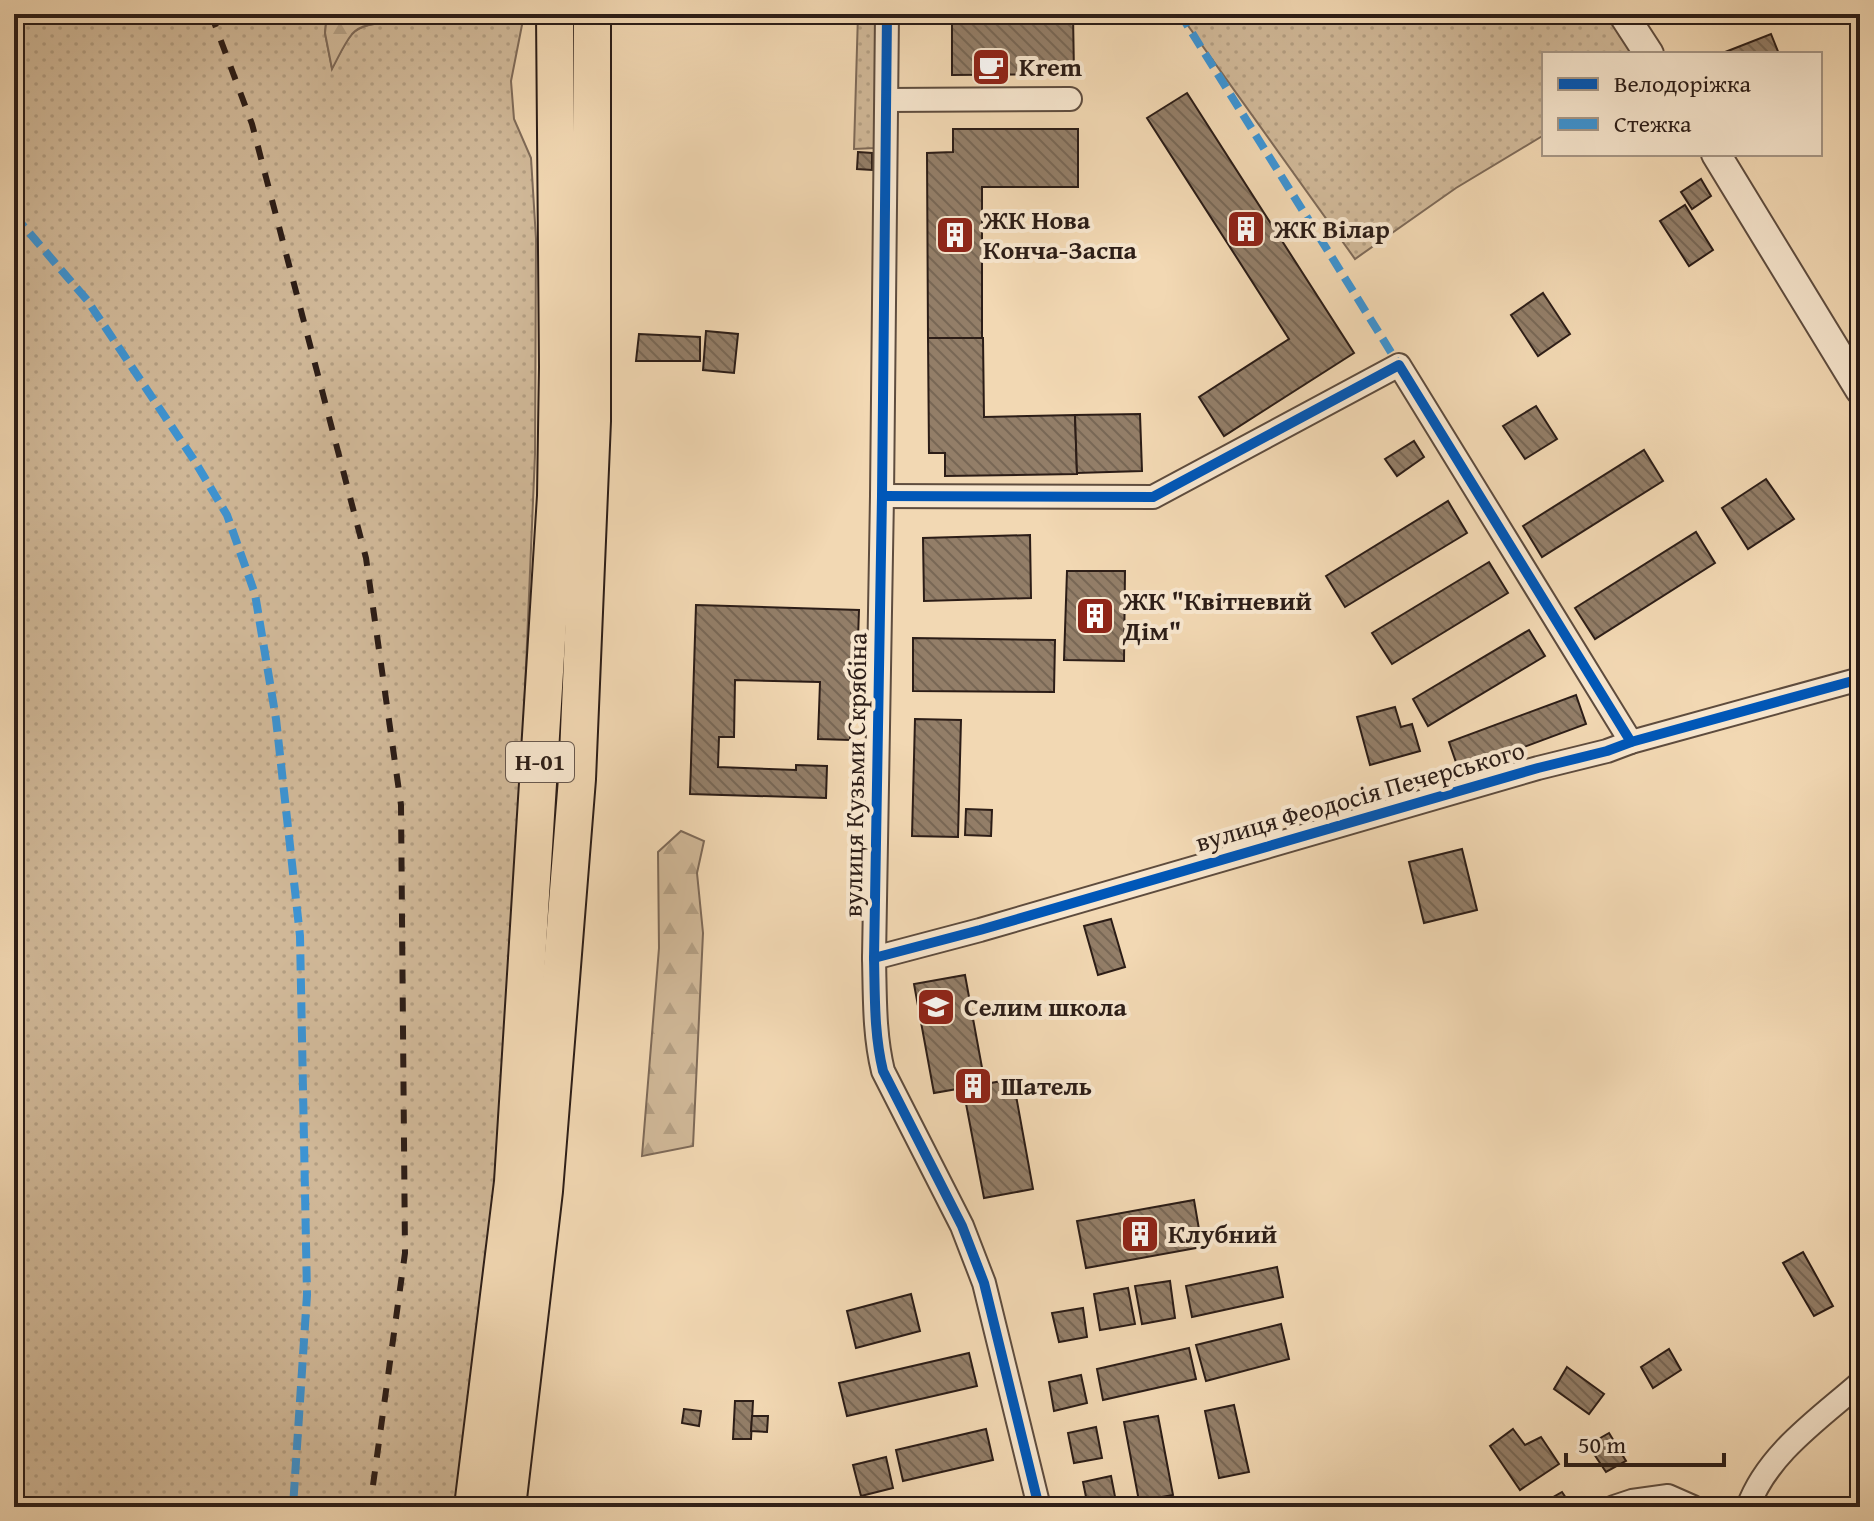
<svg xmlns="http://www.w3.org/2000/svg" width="1874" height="1521" font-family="'Gentium Book Plus',serif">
  <defs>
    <pattern id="grass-dots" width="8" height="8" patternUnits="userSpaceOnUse" patternTransform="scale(2)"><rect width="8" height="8" fill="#d0b898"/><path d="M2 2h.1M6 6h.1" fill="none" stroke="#b39e82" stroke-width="1.8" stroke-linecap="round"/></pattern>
    <pattern id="forest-firs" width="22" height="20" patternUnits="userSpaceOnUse" patternTransform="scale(2)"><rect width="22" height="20" fill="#d0b898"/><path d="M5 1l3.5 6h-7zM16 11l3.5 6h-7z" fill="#b39e82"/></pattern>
    <pattern id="building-back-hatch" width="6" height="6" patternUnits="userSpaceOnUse" patternTransform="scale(2)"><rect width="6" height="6" fill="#937e68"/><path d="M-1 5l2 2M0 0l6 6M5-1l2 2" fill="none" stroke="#786755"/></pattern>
  </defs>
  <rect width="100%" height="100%" fill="#f2d8b3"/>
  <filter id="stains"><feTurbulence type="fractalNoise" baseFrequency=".0025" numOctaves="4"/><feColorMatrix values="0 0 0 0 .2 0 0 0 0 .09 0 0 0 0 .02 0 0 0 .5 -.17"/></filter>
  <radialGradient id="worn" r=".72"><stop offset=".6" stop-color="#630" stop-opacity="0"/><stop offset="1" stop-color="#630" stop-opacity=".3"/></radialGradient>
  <g fill="url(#grass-dots)" stroke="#7e6a58" stroke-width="2">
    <path d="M14 14H327L325 33 332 68C338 57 344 43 352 34 369 15 406 30 426 14H521L522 25 511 81 514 119 531 158 536 239 535 454 522 761 494 1188 455 1507H14Z"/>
    <path d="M858 14H875V148L854 149Z"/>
    <path d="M1182 14H1623L1649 54H1544V135L1456 188 1355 259 1184 20Z"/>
  </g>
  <g fill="url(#forest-firs)" stroke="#7e6a58" stroke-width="2">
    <path d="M327 14H426C407 30 368 15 352 34 344 44 338 58 332 69L325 33Z"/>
    <path d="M681 831 704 841 697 873 703 933 693 1146 642 1156 659 948 658 852Z"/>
  </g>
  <g fill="url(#building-back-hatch)" stroke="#2c1d17" stroke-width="2">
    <path d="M952 14H1073L1074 74 952 75Z"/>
    <path d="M1771 34 1779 54H1720Z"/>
    <path d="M1187 93 1354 353 1224 436 1199 397 1289 339 1147 118Z"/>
    <path d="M953 129H1078V187H982V338H928L927 153 953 152Z"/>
    <path d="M858 152 872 153V170L857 169Z"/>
    <path d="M1701 179 1711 196 1692 209 1681 192Z"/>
    <path d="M1685 205 1713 250 1689 266 1660 221Z"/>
    <path d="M1543 293 1570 334 1538 356 1511 315Z"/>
    <path d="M706 331 738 334 734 373 703 370Z"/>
    <path d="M639 334 700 337V361H636Z"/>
    <path d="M928 338H983L984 417 1075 415 1077 474 945 476V453H929Z"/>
    <path d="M1536 406 1557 439 1525 459 1503 426Z"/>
    <path d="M1140 414 1142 471 1077 473 1075 415Z"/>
    <path d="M1414 441 1424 457 1397 476 1385 459Z"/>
    <path d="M1644 450 1663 481 1542 557 1523 526Z"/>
    <path d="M1766 479 1794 519 1748 549 1722 508Z"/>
    <path d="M1448 501 1467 533 1345 607 1326 576Z"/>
    <path d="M1696 532 1715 563 1595 639 1575 608Z"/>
    <path d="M1030 535 1031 598 924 601 923 538Z"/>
    <path d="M1489 562 1508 593 1392 664 1372 633Z"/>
    <path d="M1067 571H1125L1124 661 1064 660Z"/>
    <path d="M696 605 859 610 858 639H853L850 740 818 739 820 682 735 680 734 737H719L718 767 796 770V765L827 766 826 798 690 794Z"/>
    <path d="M1529 630 1545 656 1428 726 1413 699Z"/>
    <path d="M913 638 1055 640 1054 692 913 691Z"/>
    <path d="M1576 695 1586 724 1459 771 1449 742Z"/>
    <path d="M1395 707 1401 727 1412 724 1420 751 1370 765 1357 717Z"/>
    <path d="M915 719 961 720 958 837 912 836Z"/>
    <path d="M966 809 992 810 991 836 965 835Z"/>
    <path d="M1462 849 1477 910 1424 923 1409 862Z"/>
    <path d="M1111 919 1125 967 1098 975 1084 926Z"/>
    <path d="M965 975 985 1084 1013 1079 1033 1189 984 1198 963 1088 934 1093 914 984Z"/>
    <path d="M1194 1200 1202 1247 1086 1268 1077 1221Z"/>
    <path d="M1803 1252 1833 1306 1814 1316 1783 1263Z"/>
    <path d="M1277 1267 1283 1297 1192 1317 1186 1286Z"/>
    <path d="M1170 1281 1175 1318 1142 1324 1135 1286Z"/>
    <path d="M1128 1288 1135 1324 1100 1330 1094 1294Z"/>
    <path d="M911 1294 920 1331 856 1348 847 1311Z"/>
    <path d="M1083 1308 1087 1337 1059 1342 1052 1313Z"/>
    <path d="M1281 1324 1289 1359 1206 1381 1196 1345Z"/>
    <path d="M1189 1348 1196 1379 1103 1400 1097 1369Z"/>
    <path d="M1669 1349 1681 1370 1653 1388 1641 1367Z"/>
    <path d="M969 1353 977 1386 847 1416 839 1383Z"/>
    <path d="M1567 1367 1604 1394 1589 1414 1554 1389Z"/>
    <path d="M1081 1375 1087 1403 1054 1411 1049 1382Z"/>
    <path d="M735 1401H753L751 1439H733Z"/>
    <path d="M1234 1405 1249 1472 1219 1478 1205 1411Z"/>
    <path d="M684 1409 701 1411 699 1426 682 1423Z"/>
    <path d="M752 1416H768L767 1432 751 1431Z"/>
    <path d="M1158 1416 1173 1495 1139 1501 1124 1422Z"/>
    <path d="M1096 1427 1102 1458 1074 1463 1068 1433Z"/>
    <path d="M986 1429 993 1460 903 1481 896 1450Z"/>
    <path d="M1513 1429 1525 1445 1541 1437 1559 1464 1520 1490 1490 1446Z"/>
    <path d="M1609 1433 1626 1461 1606 1472 1588 1445Z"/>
    <path d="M886 1457 893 1488 861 1496 853 1465Z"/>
    <path d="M1111 1476 1117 1507H1088L1083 1482Z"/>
    <path d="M1562 1492 1572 1507H1542L1541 1504Z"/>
  </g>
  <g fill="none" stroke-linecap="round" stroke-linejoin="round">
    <defs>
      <g id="minor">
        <path d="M887 14 882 496 874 958C875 997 874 1034 883 1071L962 1226 984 1283 1039 1507"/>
        <path d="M887 100 1070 99"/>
        <path d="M882 496 1153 497 1399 365 1631 742"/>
        <path d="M874 958 980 930 1538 768 1607 751 1631 742 1860 679"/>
        <path d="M1614 1507 1632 1501 1668 1496 1693 1507"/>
        <path d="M1748 1507C1767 1454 1819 1419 1860 1383"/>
      </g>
      <g id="tertiary">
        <path d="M1623 14 1649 54"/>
        <path d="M1716 154 1860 390"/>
      </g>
      <g id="primary">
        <path d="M473 1507 513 1182 556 496 558 367 555 14"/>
        <path d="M507 1507 544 1191 577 779 592 421V14"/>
      </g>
    </defs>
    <use href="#minor" stroke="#5e4c3e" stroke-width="26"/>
    <use href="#tertiary" stroke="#5e4c3e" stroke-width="32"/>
    <use href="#primary" stroke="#2c1d17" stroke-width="40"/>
    <use href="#minor" stroke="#f7e6ce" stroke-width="22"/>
    <use href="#tertiary" stroke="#f7e6ce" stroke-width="28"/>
    <use href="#primary" stroke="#f2d8b3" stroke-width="36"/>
    <path stroke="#2c1d17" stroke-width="6" stroke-dasharray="14 14" stroke-linecap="butt" d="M211 14 252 124 366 558 401 805 405 1253 370 1507"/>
    <g stroke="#3c94d4" stroke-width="8" stroke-dasharray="16 8" stroke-linecap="butt">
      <path d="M1178 14 1184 20 1399 365"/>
      <path d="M14 215 87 300 194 460 227 515 255 594 276 719 300 936 307 1295 293 1507"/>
    </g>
    <defs>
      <g id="cycleway">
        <path d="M887 14 882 496 874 958C875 997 874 1034 883 1071L962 1226 984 1283 1039 1507"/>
        <path d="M882 496 1153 497 1399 365 1631 742"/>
        <path d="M874 958 980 930 1538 768 1607 751 1631 742 1860 679"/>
      </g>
    </defs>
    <use href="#cycleway" stroke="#f7e6ce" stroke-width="15"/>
    <use href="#cycleway" stroke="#0057b8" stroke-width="10"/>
  </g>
  <defs>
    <symbol id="cafe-square" viewBox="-11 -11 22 22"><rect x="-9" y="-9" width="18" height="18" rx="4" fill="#8f2418" stroke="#f7e6ce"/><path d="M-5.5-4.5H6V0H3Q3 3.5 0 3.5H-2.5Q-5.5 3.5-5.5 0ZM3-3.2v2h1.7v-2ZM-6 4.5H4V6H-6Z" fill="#fff"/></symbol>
    <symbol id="building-square" viewBox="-11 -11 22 22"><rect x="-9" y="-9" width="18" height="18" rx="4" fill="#8f2418" stroke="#f7e6ce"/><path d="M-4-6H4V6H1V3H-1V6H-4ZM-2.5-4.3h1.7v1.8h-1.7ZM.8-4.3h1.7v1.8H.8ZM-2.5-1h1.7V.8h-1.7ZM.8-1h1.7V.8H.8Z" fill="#fff"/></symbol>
    <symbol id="school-square" viewBox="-11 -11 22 22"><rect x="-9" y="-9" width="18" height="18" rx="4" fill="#8f2418" stroke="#f7e6ce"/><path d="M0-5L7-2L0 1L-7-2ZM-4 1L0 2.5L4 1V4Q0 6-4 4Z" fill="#fff"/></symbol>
  </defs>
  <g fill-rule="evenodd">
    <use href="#cafe-square" x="969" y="45" width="44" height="44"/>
    <use href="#building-square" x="1224" y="207" width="44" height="44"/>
    <use href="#building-square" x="933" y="213" width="44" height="44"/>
    <use href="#building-square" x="1073" y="594" width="44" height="44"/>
    <use href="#school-square" x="914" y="985" width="44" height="44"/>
    <use href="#building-square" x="951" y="1064" width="44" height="44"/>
    <use href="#building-square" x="1118" y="1212" width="44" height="44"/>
  </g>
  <g text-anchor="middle" stroke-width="8" stroke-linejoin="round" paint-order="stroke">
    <rect fill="#f7e6ce" stroke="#69594e" stroke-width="2" x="506" y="742" width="68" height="40" rx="6"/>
    <g font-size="24" font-weight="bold" fill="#2c1d17">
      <text x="540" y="770">Н-01</text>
    </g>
    <g font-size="26" font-weight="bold" fill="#2c1d17" stroke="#f7e6ce" text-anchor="start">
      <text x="1019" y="76">Krem</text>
      <text x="983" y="229">ЖК Нова<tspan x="983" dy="30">Конча-Заспа</tspan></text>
      <text x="1274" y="238">ЖК Вілар</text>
      <text x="1123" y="610">ЖК "Квітневий<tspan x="1123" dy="30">Дім"</tspan></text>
      <text x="964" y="1016">Селим школа</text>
      <text x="1001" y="1095">Шатель</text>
      <text x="1168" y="1243">Клубний</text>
    </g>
    <g font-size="26" fill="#2c1d17" stroke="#f7e6ce">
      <text transform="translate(855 775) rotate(-89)" y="9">вулиця Кузьми Скрябіна</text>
      <text transform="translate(1360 796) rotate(-16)" y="9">вулиця Феодосія Печерського</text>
    </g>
  </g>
  <rect width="1874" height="1521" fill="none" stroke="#f2d8b3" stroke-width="48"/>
  <rect x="16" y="16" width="1842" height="1489" fill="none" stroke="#2c1d17" stroke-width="4"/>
  <rect x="24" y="24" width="1826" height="1473" fill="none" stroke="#2c1d17" stroke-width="2"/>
  <rect x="1542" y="52" width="280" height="104" fill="#f7e6ce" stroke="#a69685" stroke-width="2"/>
  <rect x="1558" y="78" width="40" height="12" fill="#0057b8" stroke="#a69685" stroke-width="2"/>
  <text x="1614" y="92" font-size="24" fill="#2c1d17">Велодоріжка</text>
  <rect x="1558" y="118" width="40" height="12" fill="#3c94d4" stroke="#a69685" stroke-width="2"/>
  <text x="1614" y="132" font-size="24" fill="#2c1d17">Стежка</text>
  <path d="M1566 1453v12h158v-12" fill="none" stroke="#2c1d17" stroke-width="4"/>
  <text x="1578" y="1453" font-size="24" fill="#2c1d17" stroke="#f7e6ce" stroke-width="6" paint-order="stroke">50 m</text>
  <rect width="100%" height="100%" filter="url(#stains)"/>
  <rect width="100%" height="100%" fill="url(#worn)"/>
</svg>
